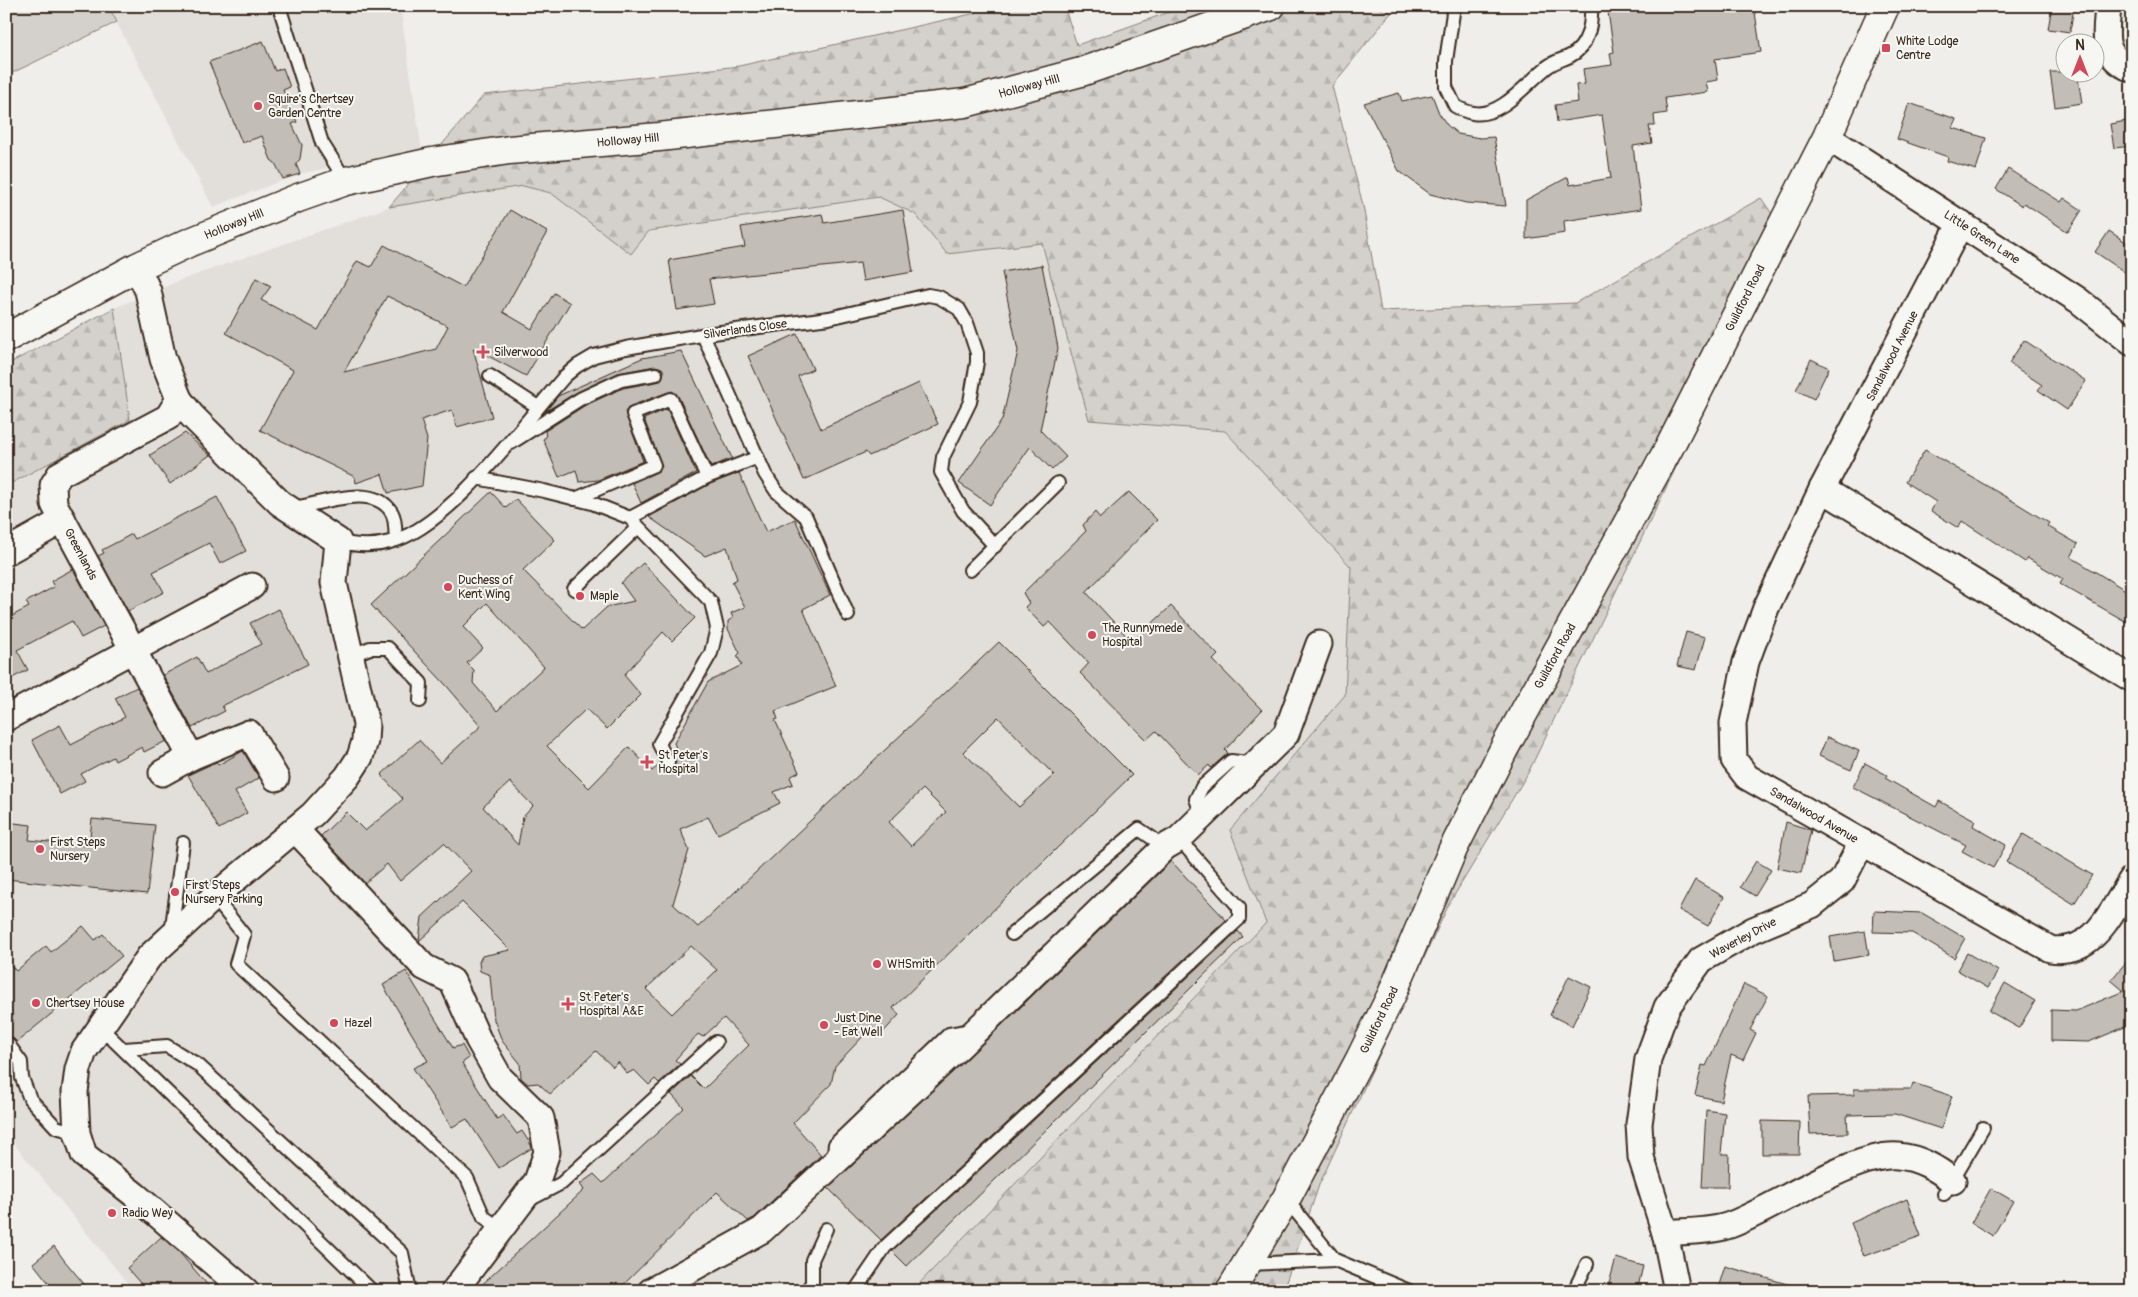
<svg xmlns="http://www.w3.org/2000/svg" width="2138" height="1297" font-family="Pangolin,sans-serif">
  <defs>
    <pattern id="forest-firs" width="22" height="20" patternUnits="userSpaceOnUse" patternTransform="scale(1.25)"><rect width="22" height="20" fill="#d4d1cc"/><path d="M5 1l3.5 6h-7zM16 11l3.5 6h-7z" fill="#b7b4af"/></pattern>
  </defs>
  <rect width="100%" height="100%" fill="#efeeea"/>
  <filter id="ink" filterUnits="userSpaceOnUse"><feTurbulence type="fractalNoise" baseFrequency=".02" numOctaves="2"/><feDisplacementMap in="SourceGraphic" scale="10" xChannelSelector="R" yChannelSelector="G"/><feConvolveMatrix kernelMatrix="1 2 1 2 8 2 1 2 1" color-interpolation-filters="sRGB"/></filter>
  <g filter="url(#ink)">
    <g fill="#e2dfdb">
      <path d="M108 6H400L422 151 372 159 299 174 213 207Z"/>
      <path d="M523 186 551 193 631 253 649 231 879 197 915 214 947 254 1042 243 1089 420 1225 431 1351 567 1345 695 1230 830 1266 923 912 1291H134L6 1134V486L130 420 114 308 181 280 389 207Z"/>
    </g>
    <path fill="#d4d1cc" stroke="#887e75" d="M6 6H108L117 22 6 76Z"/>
    <g fill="url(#forest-firs)" stroke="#887e75">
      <path d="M976 6H1064L1077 45 1186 6H1373L1391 13 1332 86 1363 205 1381 311 1575 303 1761 198 1790 240 1681 457 1528 773 1449 904 1319 1185 1283 1291H912L1266 923 1230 830 1345 695 1351 567 1225 431 1089 420 1042 243 947 254 915 214 879 197 649 231 631 254 551 193 523 186 389 207 484 95 739 66 976 13Z"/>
      <path d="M114 308 130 420 6 486V365Z"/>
    </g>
    <g fill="#c2bdb7" stroke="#3b2a1e" fill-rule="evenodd">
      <path d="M1622 6H1754L1761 52 1715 59 1718 80 1706 82 1708 92 1665 98 1667 113 1654 115 1655 126H1649L1652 143 1633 146 1641 209 1564 221 1565 233 1526 239V200L1568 177 1570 185 1611 178 1602 115 1557 122 1555 105 1578 102 1576 85 1585 84 1583 69 1612 65 1610 53 1614 52 1608 12 1623 10Z"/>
      <path d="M2052 6H2074L2070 32 2048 29Z"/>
      <path d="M263 41 275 71 283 68 290 87 283 90 297 122 292 124 302 145 300 159 296 164 300 174 283 179 275 163 271 160 262 136 242 143 209 62Z"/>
      <path d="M2050 72H2077L2082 103 2055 107Z"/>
      <path d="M1399 93 1402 101 1432 95 1439 113 1447 125 1458 134 1480 138 1494 137 1506 206 1466 203 1430 194 1399 171 1364 103Z"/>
      <path d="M1909 103 1956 119 1953 128 1986 138 1976 170 1947 161 1948 157 1897 139Z"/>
      <path d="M2132 120V146L2114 148 2110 124Z"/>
      <path d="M2008 169 2061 202 2064 198 2082 210 2068 232 2024 203 2022 206 1996 189Z"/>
      <path d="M510 210 547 232 503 312 532 329 554 293 570 303 526 376 473 348 492 417 457 427 452 410 421 420 427 439 422 486 388 493 382 474 356 483 355 477 260 430 293 370 226 333 256 278 271 286 261 300 318 330 357 261 371 267 384 245 463 287ZM387 296 448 326 436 349 344 372Z"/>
      <path d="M903 210 913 272 863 281 860 263 709 279 714 304 677 310 669 260 745 247 741 227 822 214 824 223Z"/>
      <path d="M2109 231 2132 246V277L2095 252Z"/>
      <path d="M1042 265 1058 348 1040 430 1066 457 1052 470 1030 447 990 505 959 483 1002 420 1018 351 1002 272Z"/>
      <path d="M797 334 813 369 798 376 821 429 919 383 938 424 869 456 866 452 804 480 748 356Z"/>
      <path d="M2024 340 2086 381 2067 410 2038 390 2042 385 2009 363Z"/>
      <path d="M681 351 732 458 711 467 678 396 672 391 630 406 625 412 643 461 598 480 579 482 576 470 559 477 543 439 546 437 545 431 584 406 623 388 661 381 664 372 662 368 655 366 618 373 577 392 546 411 558 396 642 358Z"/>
      <path d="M1811 359 1829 368 1814 399 1796 390Z"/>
      <path d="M667 409 696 473 641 503 632 483 657 472 662 466 644 419Z"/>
      <path d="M185 433 210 455 170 484 150 455Z"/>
      <path d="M1925 450 2018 504 2049 523 2047 526 2078 544 2071 557 2132 594V625L2060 584 2063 579 2027 558 2025 562 1962 521 1958 528 1931 511 1936 502 1905 482Z"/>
      <path d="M739 473 766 532 795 519 830 595 803 609 836 686 775 711 778 719 775 720 799 772 790 777 793 784 774 792 780 803 718 834 708 817 680 829 689 850 673 904 698 927 999 642 1132 775 893 1008 899 1015 878 1038 868 1031 835 1066 831 1084 793 1123 821 1155 754 1218 748 1221 717 1192 617 1291H475L584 1190 580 1184 594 1174 603 1183 684 1108 671 1094 691 1076 704 1089 749 1045 724 1018 703 1037 698 1034 675 1060 680 1064 659 1083 655 1079 649 1085 634 1070 627 1074 618 1062 613 1067 596 1051 550 1094 538 1083 528 1084 521 1078 520 1063 502 1041 494 1020 490 975 480 971 479 962 482 956 510 950 462 902 419 941 422 917 471 871 444 843 400 881 387 864 365 883 321 836 346 812 365 831 403 799 381 775 419 740 440 763 481 726 445 684 371 605 491 492 506 508 516 499 555 540 523 570 582 630 607 607 634 601 621 583 643 563 695 618 672 641 663 632 624 675 641 695 607 729 586 709 547 746 589 788 629 747 652 771 660 764 664 769H671L676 763 672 752 676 748 674 743 708 682 742 665 737 656 740 653 728 629V621L733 618 731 613 745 607 732 582 737 579 727 547 705 556 649 517 710 484ZM487 603 544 667 497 711 473 683 474 670 467 663 483 648 463 627ZM998 717 1054 775 1019 807 963 752ZM510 782 533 806 523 817 518 845 483 807ZM923 789 946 812 911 846 889 822ZM691 946 717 970 672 1014 646 989Z"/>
      <path d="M1129 492 1157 520 1086 592 1132 642 1171 606 1218 655 1213 660 1262 710 1225 750 1228 753 1211 768 1209 765 1198 775 1156 731 1146 740 1080 673 1089 663 1050 622 1044 627 1025 607 1029 603 1023 593 1086 531 1083 525 1095 512 1100 518Z"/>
      <path d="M217 497 246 551 220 564 209 543 153 572 164 592 128 611 98 556 104 553 102 550 132 534 135 539Z"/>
      <path d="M73 569 104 626 81 638 72 621 17 650 28 670 6 681V619L29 607 26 602 54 587 51 581Z"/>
      <path d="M279 609 308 664 222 706 225 711 192 728 163 675 197 657 206 674 261 644 250 623Z"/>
      <path d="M1686 632 1705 637 1696 670 1677 666Z"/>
      <path d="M137 687 166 741 144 752 142 747 115 761 113 757 81 774 85 781 60 794 32 740 60 725 71 745 125 717 115 698Z"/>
      <path d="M1827 737 1859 751 1851 770 1819 756Z"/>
      <path d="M243 751 259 778 235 792 247 813 219 829 188 775 216 762 218 765Z"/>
      <path d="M1865 763 1887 775 1885 778 1936 807 1939 801 1975 820 1973 826 2006 845 1993 868 1962 851 1966 845 1853 787Z"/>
      <path d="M92 819 155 825 147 894 6 879V822L31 825 29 840 89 846Z"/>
      <path d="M1786 822 1811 830 1801 873 1777 868Z"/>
      <path d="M2023 834 2092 875 2074 904 2006 862Z"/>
      <path d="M1171 861 1226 920 881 1240 828 1188 971 1055Z"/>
      <path d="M1756 861 1771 870 1755 896 1740 887Z"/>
      <path d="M1695 880 1724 897 1708 926 1679 910Z"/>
      <path d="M1874 911 1922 913 1965 938 1954 958 1912 933 1873 932Z"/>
      <path d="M83 926 95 940 103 934 122 956 17 1042 12 1037 6 1036V960L16 971 46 946 51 952Z"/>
      <path d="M1238 931 1243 937 907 1266 892 1251Z"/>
      <path d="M1865 931 1869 955 1834 961 1830 937Z"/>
      <path d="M1967 953 1998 971 1988 988 1957 970Z"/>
      <path d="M2132 955V1024L2089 1042 2051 1041V1010L2076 1011 2124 991 2111 980Z"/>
      <path d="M406 971 453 1048 462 1045 469 1058 462 1063 497 1119 503 1115 517 1134 522 1131 531 1145 532 1148 499 1168 467 1119 452 1127 413 1068 428 1061 383 985Z"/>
      <path d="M1569 976 1591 987 1572 1026 1550 1015Z"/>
      <path d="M2005 983 2035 1001 2019 1028 1989 1011Z"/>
      <path d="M1744 984 1768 996 1750 1030 1756 1033 1743 1060 1731 1055 1721 1101 1695 1095 1702 1065 1706 1066Z"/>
      <path d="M1913 1083 1952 1096 1941 1129 1895 1114 1847 1115 1848 1133 1810 1134 1808 1096 1854 1095V1089H1911Z"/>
      <path d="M1706 1110 1725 1113 1721 1154H1729L1728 1187H1702Z"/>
      <path d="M1762 1121 1800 1122 1799 1154H1762Z"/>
      <path d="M1991 1188 2013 1201 1993 1236 1971 1223Z"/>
      <path d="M1907 1199 1921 1236 1864 1256 1851 1223Z"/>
      <path d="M161 1237 178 1251 213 1291H147L127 1268Z"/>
      <path d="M54 1246 64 1260 90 1291H55L33 1263Z"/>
      <path d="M1616 1258 1643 1266 1637 1291H1607Z"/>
      <path d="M1725 1266 1794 1286 1793 1291H1717Z"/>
    </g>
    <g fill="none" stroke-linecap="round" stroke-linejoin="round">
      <defs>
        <g id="lane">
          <path d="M279 6 322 143 346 181"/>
          <path d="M1454 6 1446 61V87L1455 106C1460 109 1467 112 1473 113 1500 118 1527 83 1546 68 1552 62 1562 60 1570 56 1588 47 1592 24 1591 6"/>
          <path d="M703 335 765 474 776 491 806 517 848 615"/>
          <path d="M490 376 538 407"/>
          <path d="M511 443 580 399 621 380 656 374"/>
          <path d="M476 478 544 491 592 503 630 518 711 602 717 628 711 653 659 744 668 762"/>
          <path d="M575 499 654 465 633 414 671 399 707 477 756 458"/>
          <path d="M293 508C320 505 374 481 392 513 396 520 395 532 396 540"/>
          <path d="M630 518 707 477"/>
          <path d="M338 541C355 546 372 547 390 542 450 527 523 423 565 376L577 366 594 356 626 348 713 333 829 318 928 295 939 297 959 309 967 323 977 353V362L970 402 943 457 941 472 963 511 995 546"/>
          <path d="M970 570 1058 483"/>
          <path d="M574 589 638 527"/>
          <path d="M350 656 370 648H388L421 683 420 701"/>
          <path d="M1202 815 1196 799 1202 787 1231 761 1255 764"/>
          <path d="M214 897 244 935 236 964 467 1178 484 1217 501 1229"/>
          <path d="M171 934 183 843"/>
          <path d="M1012 934 1139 829 1165 847"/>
          <path d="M101 1028 372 1291"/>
          <path d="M8 1044 21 1062 22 1078 30 1099 56 1127 77 1133"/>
          <path d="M124 1049 167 1046 198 1065 402 1253 410 1291"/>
          <path d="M833 1161 835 1144 949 1034 972 1030"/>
          <path d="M1944 1194 1983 1128"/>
          <path d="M531 1199 562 1183 716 1042"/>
          <path d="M1335 1260 1409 1291"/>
          <path d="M1248 1264 1335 1260 1286 1199"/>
          <path d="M806 1291 812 1283V1260L826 1229"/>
          <path d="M855 1291 885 1247 1239 919V907L1179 839"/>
          <path d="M1574 1291 1587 1264"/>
        </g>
        <g id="street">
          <path d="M2108 6C2106 35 2100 56 2132 69"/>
          <path d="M1827 137 2078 300 2132 343"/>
          <path d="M1961 223 1822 489 1766 608 1746 662 1733 723 1734 760 1747 777 2050 949C2095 956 2111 911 2132 879"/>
          <path d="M137 267 148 291 163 359 179 399 192 416 280 503 338 541 334 583 366 724 365 741 360 757 347 777 313 814 214 897 149 957 84 1051 78 1069 75 1092 77 1133 84 1155 135 1195 246 1291"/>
          <path d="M179 399 168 417 60 474 53 485 54 504 191 757"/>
          <path d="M1822 489 2132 679"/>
          <path d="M6 552 63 520"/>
          <path d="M6 718 252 586"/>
          <path d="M162 773 191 757 249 733 276 778"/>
          <path d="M295 829 424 967 452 981 478 1039 500 1078 541 1118 547 1152 537 1181 454 1291"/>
          <path d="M1665 1233C1685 1231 1711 1232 1730 1225 1773 1209 1855 1152 1898 1156 1920 1158 1936 1168 1953 1181"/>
          <path d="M651 1291 762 1230 961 1045 1165 847 1179 839 1286 734 1319 644"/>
          <path d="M1675 1291 1676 1286 1665 1233 1641 1157 1639 1124 1648 1059 1667 1007 1701 960 1753 930 1812 905 1842 881 1862 842"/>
        </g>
        <path id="secondary" d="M6 338 137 267 188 243 298 198 346 181 432 162 509 150 659 137 965 103 1081 72 1271 6"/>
        <path id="primary" d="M1230 1291 1286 1199 1360 1059 1392 994 1453 849 1505 747 1670 446 1827 137 1885 6"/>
      </defs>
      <use href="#lane" stroke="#3b2a1e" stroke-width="16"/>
      <use href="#street" stroke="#3b2a1e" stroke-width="29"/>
      <use href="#secondary" stroke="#3b2a1e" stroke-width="31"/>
      <use href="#primary" stroke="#3b2a1e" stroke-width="31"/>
      <use href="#lane" stroke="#f6f6f2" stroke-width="12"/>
      <use href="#street" stroke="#f6f6f2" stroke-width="25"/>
      <use href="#secondary" stroke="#f6f6f2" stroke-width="28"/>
      <use href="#primary" stroke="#f6f6f2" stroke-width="28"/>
    </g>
  </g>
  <g fill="#d1495b" stroke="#f6f6f2" stroke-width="2">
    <rect x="1881" y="43" width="10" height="10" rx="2.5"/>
    <circle cx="258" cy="106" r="5"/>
    <path d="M480.5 344.5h5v5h5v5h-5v5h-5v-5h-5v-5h5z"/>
    <circle cx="448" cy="587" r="5"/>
    <circle cx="580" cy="596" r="5"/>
    <circle cx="1092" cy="635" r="5"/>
    <path d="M644.5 754.5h5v5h5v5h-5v5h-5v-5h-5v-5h5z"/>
    <circle cx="40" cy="849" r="5"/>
    <circle cx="175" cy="892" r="5"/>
    <circle cx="877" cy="964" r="5"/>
    <circle cx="36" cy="1003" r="5"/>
    <path d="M565.5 996.5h5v5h5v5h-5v5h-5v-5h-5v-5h5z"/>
    <circle cx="334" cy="1023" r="5"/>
    <circle cx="824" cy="1025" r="5"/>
    <circle cx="112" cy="1213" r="5"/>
  </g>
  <g text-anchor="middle" stroke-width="4" stroke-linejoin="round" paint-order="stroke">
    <g font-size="12" fill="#3b2a1e" stroke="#f6f6f2" text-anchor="start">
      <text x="1896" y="45">White Lodge<tspan x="1896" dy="14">Centre</tspan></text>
      <text x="268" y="103">Squire's Chertsey<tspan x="268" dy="14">Garden Centre</tspan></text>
      <text x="494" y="356">Silverwood</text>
      <text x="458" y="584">Duchess of<tspan x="458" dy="14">Kent Wing</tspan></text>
      <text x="590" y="600">Maple</text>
      <text x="1102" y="632">The Runnymede<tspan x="1102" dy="14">Hospital</tspan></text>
      <text x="658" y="759">St Peter's<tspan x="658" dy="14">Hospital</tspan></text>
      <text x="50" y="846">First Steps<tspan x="50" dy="14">Nursery</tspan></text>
      <text x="185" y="889">First Steps<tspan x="185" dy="14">Nursery Parking</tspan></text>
      <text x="887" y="968">WHSmith</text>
      <text x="579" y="1001">St Peter's<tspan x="579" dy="14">Hospital A&amp;E</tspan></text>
      <text x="46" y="1007">Chertsey House</text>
      <text x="834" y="1022">Just Dine<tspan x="834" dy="14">- Eat Well</tspan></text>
      <text x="344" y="1027">Hazel</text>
      <text x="122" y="1217">Radio Wey</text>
    </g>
    <g font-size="12" fill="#3b2a1e" stroke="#f6f6f2">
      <text transform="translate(1029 86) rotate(-15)" y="4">Holloway Hill</text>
      <text transform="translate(628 140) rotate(-5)" y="4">Holloway Hill</text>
      <text transform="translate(234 224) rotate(-22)" y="4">Holloway Hill</text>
      <text transform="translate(1982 237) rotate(33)" y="4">Little Green Lane</text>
      <text transform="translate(1745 298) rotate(-63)" y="4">Guildford Road</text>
      <text transform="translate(745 329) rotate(-8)" y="4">Silverlands Close</text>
      <text transform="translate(1892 356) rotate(-63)" y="4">Sandalwood Avenue</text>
      <text transform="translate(81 554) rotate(62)" y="4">Greenlands</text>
      <text transform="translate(1555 656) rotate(-61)" y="4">Guildford Road</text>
      <text transform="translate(1814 815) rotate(30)" y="4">Sandalwood Avenue</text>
      <text transform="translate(1743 938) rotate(-28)" y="4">Waverley Drive</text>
      <text transform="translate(1379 1020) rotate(-64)" y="4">Guildford Road</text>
    </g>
  </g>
  <rect width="2138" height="1297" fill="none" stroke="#f6f6f2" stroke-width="25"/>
  <rect x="12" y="12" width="2113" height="1272" fill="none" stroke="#3b2a1e" stroke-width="2" filter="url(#ink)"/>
  <g transform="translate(2080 58)"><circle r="24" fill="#f6f6f2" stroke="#aba49d"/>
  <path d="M0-4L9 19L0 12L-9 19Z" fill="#d1495b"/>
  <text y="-8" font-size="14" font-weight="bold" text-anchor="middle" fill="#3b2a1e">N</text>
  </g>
</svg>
